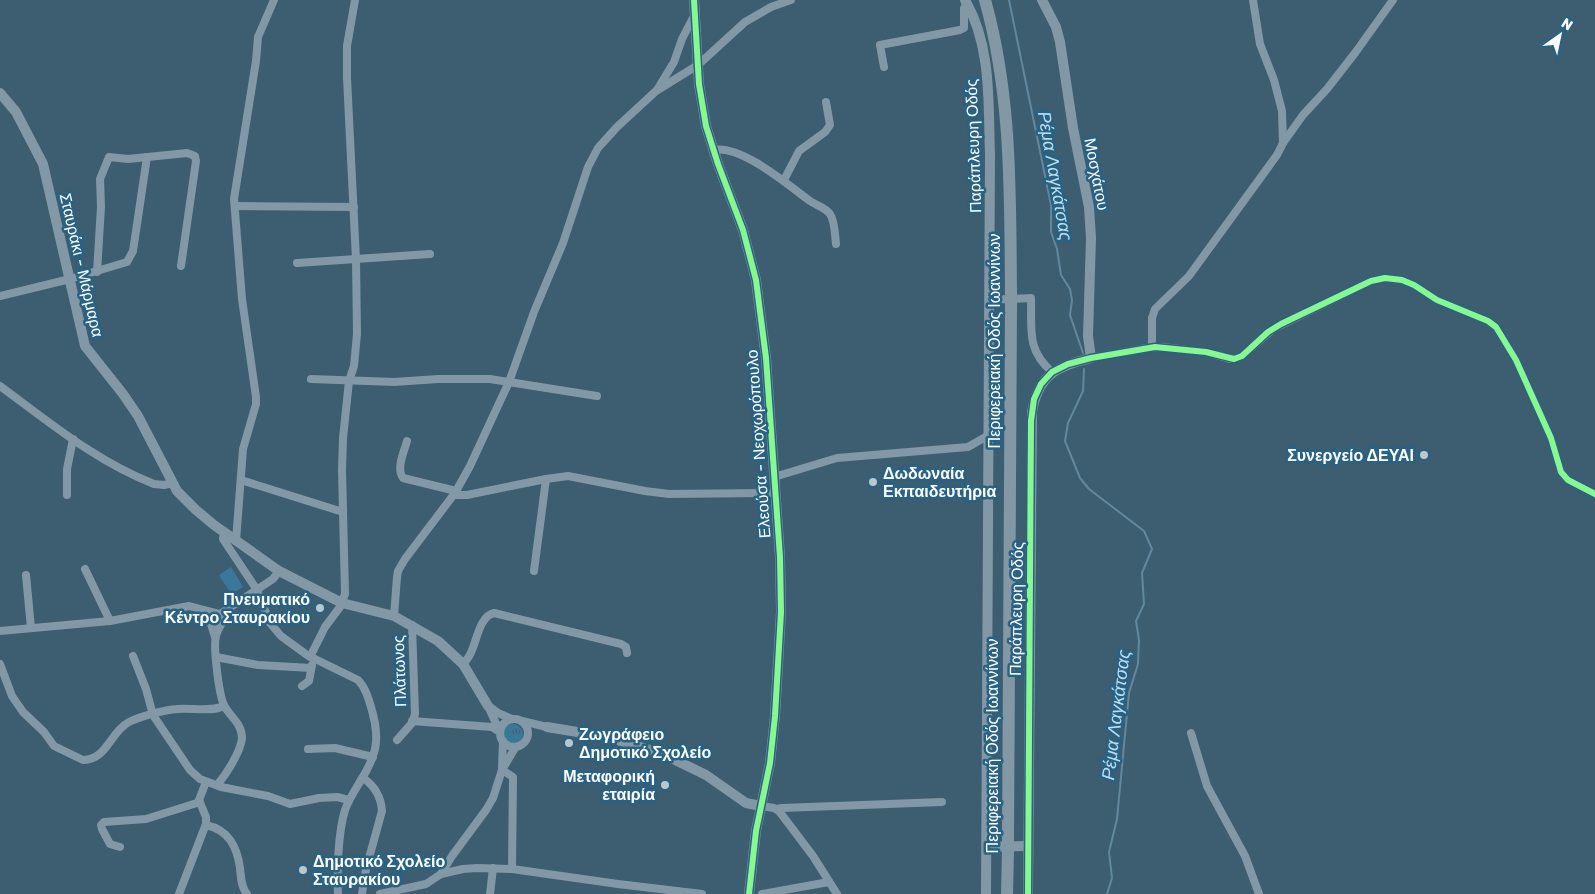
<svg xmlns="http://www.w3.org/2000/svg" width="1595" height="894" font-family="Rubik,sans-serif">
  <defs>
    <pattern id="grass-tufts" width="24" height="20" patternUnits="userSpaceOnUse" patternTransform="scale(1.25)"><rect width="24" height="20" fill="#3a789a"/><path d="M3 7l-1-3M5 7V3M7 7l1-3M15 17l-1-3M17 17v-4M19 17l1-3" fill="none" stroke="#44606f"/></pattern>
  </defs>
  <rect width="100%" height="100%" fill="#3d5d70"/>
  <circle fill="url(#grass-tufts)" cx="513" cy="734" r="10"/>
  <path fill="#3a789a" d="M231 567 243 587 231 594 219 575Z"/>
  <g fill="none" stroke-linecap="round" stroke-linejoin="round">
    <g stroke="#61889e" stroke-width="2">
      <path d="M1009 0 1051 205V232L1057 249 1061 275 1070 289 1072 300 1070 315 1083 353"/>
      <path d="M1084 369 1083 391 1068 423 1065 441 1080 478 1089 489 1144 531 1152 549 1142 573 1144 604 1136 621 1139 640 1138 664 1129 693 1117 819 1109 852 1112 878 1107 894"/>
    </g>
    <g stroke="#8398a6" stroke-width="8">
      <path d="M884 67 880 45 960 30 964 28V8L967 3"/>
      <path d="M657 90 674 62 682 39 694 16"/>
      <path d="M1283 143 1303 115 1327 89 1355 53 1393 0"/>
      <path d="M713 150C741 144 788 185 810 201 816 205 826 208 830 214 835 221 835 236 836 244"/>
      <path d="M784 180 799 151 825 132 830 125 826 102"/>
      <path d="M235 206 354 207"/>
      <path d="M297 263 430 254"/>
      <path d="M97 272 101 207 100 179 109 157 128 159 187 153 195 156 196 161 181 266"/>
      <path d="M0 296 70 279 127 262 133 251 147 157"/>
      <path d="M989 300 1031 298C1032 330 1026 349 1052 372"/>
      <path d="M1152 347V318L1155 309 1189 276 1277 155 1283 143 1282 111 1274 80 1260 44 1253 0"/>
      <path d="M1091 358 1146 348 1162 347 1206 352 1230 359 1237 358 1242 356 1273 329 1371 281 1385 278 1402 280 1414 285 1437 300 1488 321 1496 327 1516 360 1551 438 1561 472 1568 480 1595 494"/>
      <path d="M311 379 394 382 438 379H490L597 396"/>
      <path d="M0 386C49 422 97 462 154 484L164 485 172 483"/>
      <path d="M407 441C404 452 396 468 403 478L456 491"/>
      <path d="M774 477 837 458 968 447 989 435"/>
      <path d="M241 480 343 512"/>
      <path d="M67 495V469L73 439"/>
      <path d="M454 495H467L546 479 568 476 645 491 669 494 775 493"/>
      <path d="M224 533 223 539 257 590 270 623 281 636 307 655 358 680C365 687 368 697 371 707 380 737 378 753 361 780 355 790 349 799 345 810 338 833 337 870 338 894"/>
      <path d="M236 541 243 449 256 404V397L242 299 234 199 256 61 258 37 274 0"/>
      <path d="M85 569 110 621"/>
      <path d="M534 571 546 479"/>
      <path d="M26 575 31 628"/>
      <path d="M207 611 215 637"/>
      <path d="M394 616 397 577 398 571 405 559 455 493 470 466 509 382 534 312 563 243 588 167 598 148 617 127 656 91 698 65 745 22 771 7 791 0"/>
      <path d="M0 631 110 621 189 606 220 614 273 579 279 571"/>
      <path d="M133 656 146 689 153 715 190 770 200 779 221 787 268 796 290 804 319 798 337 797 349 800"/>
      <path d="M216 657 258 665 311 668"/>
      <path d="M310 657 325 627 340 607 345 594 342 470 343 438 349 381 354 366 357 334 356 259 347 78V46L355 0"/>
      <path d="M0 664 12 696 23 712 44 732 54 746 83 760C107 760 110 732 129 722 141 716 164 710 178 709 192 708 211 712 224 706"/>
      <path d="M463 664C467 660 470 656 472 650 477 639 480 616 494 613L621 644 626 647 627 653"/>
      <path d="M302 686 309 681 312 665"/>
      <path d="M488 706 500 732"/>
      <path d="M490 707 498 713 512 719"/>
      <circle cx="514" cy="733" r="14"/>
      <path d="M412 721 492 727 500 732"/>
      <path d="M522 721 547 727"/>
      <path d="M1191 733 1207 786 1245 856 1259 894"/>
      <path d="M397 740 412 723 415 714 412 625"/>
      <path d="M308 749 335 748 373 757"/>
      <path d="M502 768 503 741"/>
      <path d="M502 770 513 777 512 869"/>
      <path d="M217 785C226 775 241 751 242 738 242 723 229 716 224 705 219 695 213 647 216 636 218 627 226 618 230 609"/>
      <path d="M761 806 774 808 779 811 813 856 837 894"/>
      <path d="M777 809 782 808 942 802"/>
      <path d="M206 825C229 830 237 847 240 868 241 877 241 887 247 894"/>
      <path d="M120 847 110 844 102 829 101 825 104 822 146 819 200 802"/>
      <path d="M441 874 463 869 477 868 512 869 618 884 702 894"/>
      <path d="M179 894 206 824V817L199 800 206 782"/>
      <path d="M362 894 366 869 382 811C381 797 375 786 363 778"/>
      <path d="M380 894 426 884 441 874 452 856 486 810 493 798 502 770 515 748"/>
      <path d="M490 894 493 868"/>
      <path d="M762 894 829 882"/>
    </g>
    <g stroke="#8398a6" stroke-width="10">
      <path d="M694 0 699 84 706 126 718 164 743 230 756 280 766 358 780 557 781 612 775 716 770 763 756 831 749 894"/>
      <path d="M965 0C992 46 988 103 990 154L986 894"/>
      <path d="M0 93 16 112 43 164 85 346 123 394 138 416 177 491 196 510 214 525 279 571 342 603 394 616 438 641 463 664 488 706"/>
      <path d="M547 727 608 737 665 755 706 775 746 803 761 806"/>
      <path d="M987 847 1028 846"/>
      <path d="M1028 894 1032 412C1038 375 1057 366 1091 358L1088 336 1091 238 1089 207 1073 128 1060 42 1056 27 1042 0"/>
    </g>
    <g stroke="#8298a4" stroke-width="12">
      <path d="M985 0C1012 96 1010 194 1011 292"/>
      <path d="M1008 840 1011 305"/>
      <path d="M1007 894 1008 850"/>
    </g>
    <g stroke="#8298a4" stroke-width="12">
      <path d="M1011 292V305"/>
      <path d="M1008 850V840"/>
    </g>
    <defs>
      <g id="cycleway">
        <path d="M694 0 699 84 706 126 718 164 743 230 756 280 766 358 780 557 781 612 775 716 770 763 756 831 749 894"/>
        <path d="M1028 894 1031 421 1034 399 1041 384 1052 372 1068 364 1091 358 1155 347 1206 352 1234 359 1242 356 1268 332 1281 324 1371 281 1385 278 1402 280 1414 285 1437 300 1488 321 1496 327 1516 360 1551 438 1561 472 1568 480 1595 494"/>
      </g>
    </defs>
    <use href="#cycleway" stroke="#286285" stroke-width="9"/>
    <use href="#cycleway" stroke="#87f88f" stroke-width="6"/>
  </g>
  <g fill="#bbc6cd" stroke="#286285" stroke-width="2">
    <circle cx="1424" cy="455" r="5"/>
    <circle cx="873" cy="482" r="5"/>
    <circle cx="320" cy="608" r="5"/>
    <circle cx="569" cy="743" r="5"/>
    <circle cx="665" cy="785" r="5"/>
    <circle cx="303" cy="870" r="5"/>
  </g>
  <g text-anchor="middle" stroke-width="5" stroke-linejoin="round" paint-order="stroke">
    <g font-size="16" fill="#fff" stroke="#286285">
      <text transform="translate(973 146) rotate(-92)" y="6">Παράπλευρη Οδός</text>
      <text transform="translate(1097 174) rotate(79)" y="6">Μοσχάτου</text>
      <text transform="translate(82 265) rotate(77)" y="6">Σταυράκι - Μάρμαρα</text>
      <text transform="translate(994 341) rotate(-90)" y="6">Περιφερειακή Οδός Ιωαννίνων</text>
      <text transform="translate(758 444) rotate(-94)" y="6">Ελεούσα - Νεοχωρόπουλο</text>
      <text transform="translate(1016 609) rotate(-89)" y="6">Παράπλευρη Οδός</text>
      <text transform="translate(399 671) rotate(-92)" y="6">Πλάτωνος</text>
      <text transform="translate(992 746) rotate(-90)" y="6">Περιφερειακή Οδός Ιωαννίνων</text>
    </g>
    <g font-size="16" font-weight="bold" fill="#fff" stroke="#286285" text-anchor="end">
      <text x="1414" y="461">Συνεργείο ΔΕΥΑΙ</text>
      <text x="883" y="479" text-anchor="start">Δωδωναία<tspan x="883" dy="18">Εκπαιδευτήρια</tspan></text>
      <text x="310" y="605">Πνευματικό<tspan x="310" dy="18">Κέντρο Σταυρακίου</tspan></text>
      <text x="579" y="740" text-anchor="start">Ζωγράφειο<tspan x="579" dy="18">Δημοτικό Σχολείο</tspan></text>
      <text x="655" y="782">Μεταφορική<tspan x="655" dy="18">εταιρία</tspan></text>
      <text x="313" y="867" text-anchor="start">Δημοτικό Σχολείο<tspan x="313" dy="18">Σταυρακίου</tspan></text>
    </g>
    <g font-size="18" font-style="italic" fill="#bedeef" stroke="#286285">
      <text transform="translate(1055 176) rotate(80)" y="6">Ρέμα Λαγκάτσας</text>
      <text transform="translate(1116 715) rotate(-83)" y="6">Ρέμα Λαγκάτσας</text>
    </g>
  </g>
  <g transform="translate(1560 35) rotate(33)" stroke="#286285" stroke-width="4" paint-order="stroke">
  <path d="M0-4L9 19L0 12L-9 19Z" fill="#ffffff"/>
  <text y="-8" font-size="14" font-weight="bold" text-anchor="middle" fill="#ffffff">N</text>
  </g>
</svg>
